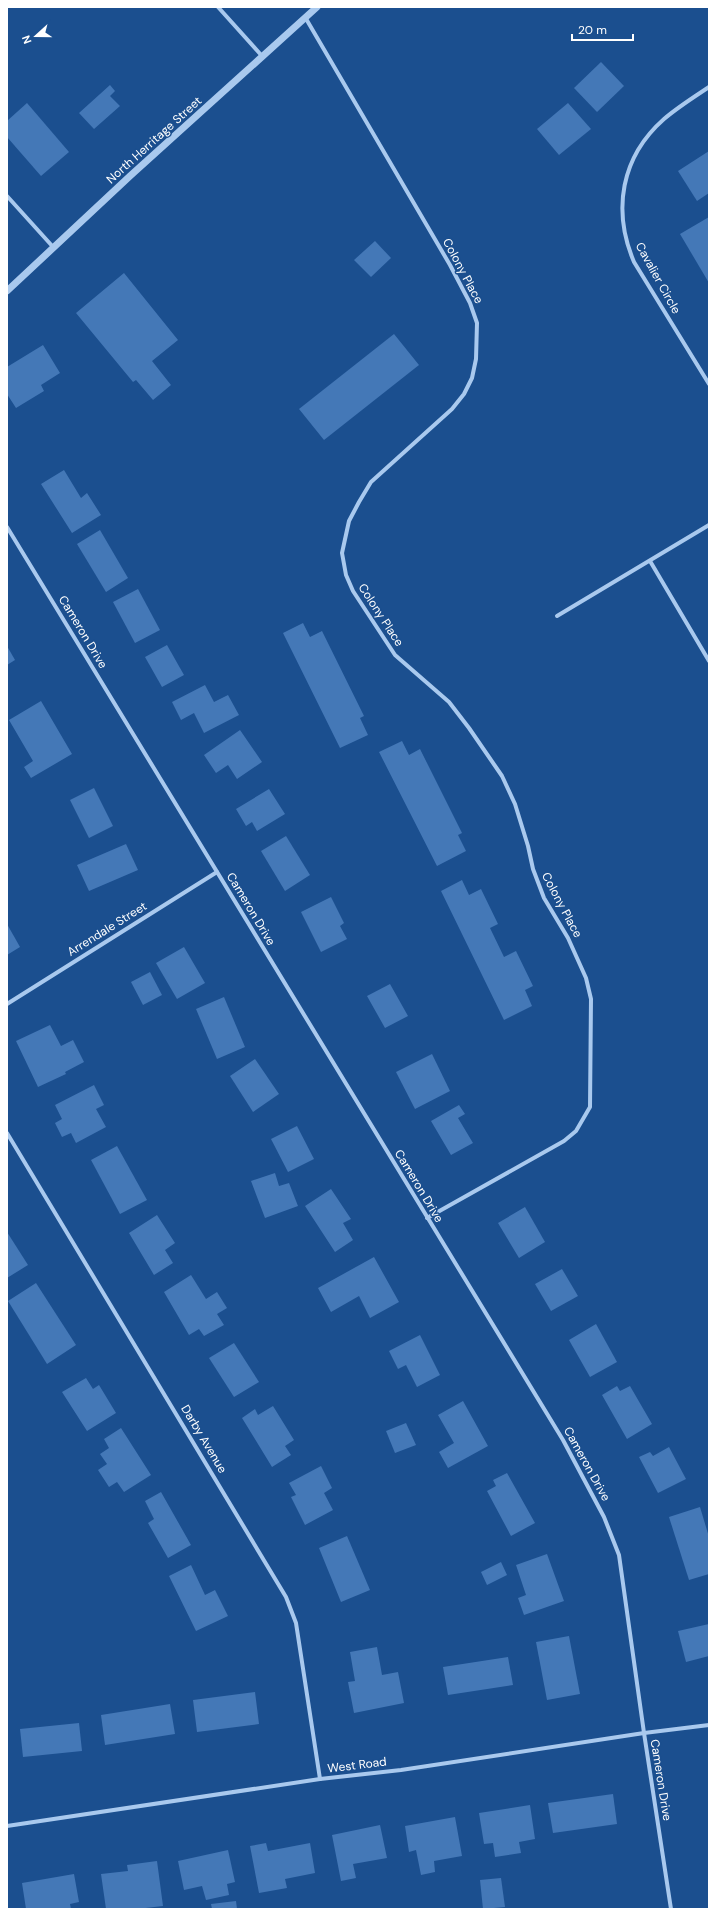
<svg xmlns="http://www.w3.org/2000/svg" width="716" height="1916" font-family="'DM Sans',sans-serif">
  <rect width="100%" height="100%" fill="#1b4f8f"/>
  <g fill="#4478b7">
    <path d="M601 62 624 86 597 112 574 88Z"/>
    <path d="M110 85 115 91 110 96 120 106 94 129 79 113Z"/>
    <path d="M27 103 69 152 41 176 7 137V121Z"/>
    <path d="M568 103 591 129 559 155 537 129Z"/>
    <path d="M709 151V193L697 201 678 171Z"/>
    <path d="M709 217V283L680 234Z"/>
    <path d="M375 241 391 258 371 277 354 260Z"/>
    <path d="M124 273 178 340 152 361 171 385 153 400 136 380 133 382 76 313Z"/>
    <path d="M394 334 419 365 324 440 299 409Z"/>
    <path d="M43 345 60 373 41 385 44 391 16 408 7 394V367Z"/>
    <path d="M64 470 81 498 87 493 101 515 72 533 41 484Z"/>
    <path d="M100 530 128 578 106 592 77 544Z"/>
    <path d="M138 589 160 630 135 643 113 602Z"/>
    <path d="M303 623 310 637 322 631 364 716 360 718 368 735 340 748 283 633Z"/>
    <path d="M167 645 184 675 162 687 145 657Z"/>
    <path d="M7 646 15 660 7 665Z"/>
    <path d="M205 685 214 702 228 695 239 715 204 733 194 713 181 720 172 702Z"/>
    <path d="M41 701 72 754 31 778 24 767 33 761 9 720Z"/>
    <path d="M240 730 262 762 237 779 228 765 216 773 204 755Z"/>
    <path d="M402 741 409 755 420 749 462 833 458 835 466 851 437 866 379 752Z"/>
    <path d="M94 788 113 826 89 838 70 800Z"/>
    <path d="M269 789 285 814 257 831 252 822 246 826 236 809Z"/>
    <path d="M286 836 310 875 285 891 261 851Z"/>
    <path d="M126 844 138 870 89 891 77 865Z"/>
    <path d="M462 880 469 895 481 889 498 924 490 928 504 957 516 951 533 986 525 990 532 1006 504 1020 441 891Z"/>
    <path d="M331 897 344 923 340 926 347 939 321 952 301 912Z"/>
    <path d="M7 924 20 947 7 955Z"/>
    <path d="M184 947 205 983 177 999 156 963Z"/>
    <path d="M150 972 162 995 143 1005 131 982Z"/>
    <path d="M390 984 408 1016 385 1028 367 996Z"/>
    <path d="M224 997 245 1047 217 1059 196 1009Z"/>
    <path d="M50 1025 61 1046 73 1040 84 1062 65 1072 66 1074 38 1087 16 1041Z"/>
    <path d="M432 1054 450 1091 415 1109 396 1072Z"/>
    <path d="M255 1059 279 1094 253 1112 230 1076Z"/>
    <path d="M94 1085 104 1105 96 1109 106 1127 76 1143 71 1133 62 1137 55 1123 62 1119 55 1105Z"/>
    <path d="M459 1105 465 1114 458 1118 473 1143 451 1155 431 1121Z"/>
    <path d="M297 1126 314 1159 288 1172 271 1139Z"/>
    <path d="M117 1146 147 1200 120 1214 91 1160Z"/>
    <path d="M275 1173 279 1186 289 1183 298 1206 265 1218 251 1181Z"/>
    <path d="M331 1189 351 1219 343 1223 353 1240 335 1252 305 1206Z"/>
    <path d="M525 1207 545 1242 519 1258 498 1223Z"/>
    <path d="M157 1215 175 1243 165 1250 173 1263 154 1275 129 1233Z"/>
    <path d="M7 1232 28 1265 7 1278Z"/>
    <path d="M374 1257 399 1302 370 1318 359 1296 331 1312 318 1288Z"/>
    <path d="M562 1269 578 1296 551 1311 535 1284Z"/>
    <path d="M191 1275 206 1299 217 1292 227 1308 217 1314 224 1325 204 1336 199 1329 189 1335 164 1292Z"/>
    <path d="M36 1283 76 1345 47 1364 8 1301Z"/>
    <path d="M596 1324 617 1362 590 1377 569 1340Z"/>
    <path d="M420 1335 440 1375 417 1387 406 1365 398 1369 389 1351Z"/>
    <path d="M234 1343 259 1382 234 1397 209 1358Z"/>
    <path d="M86 1378 93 1389 99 1385 116 1413 87 1431 62 1392Z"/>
    <path d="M617 1386 620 1391 630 1386 652 1424 627 1439 602 1395Z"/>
    <path d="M463 1401 488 1446 448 1468 439 1452 454 1443 438 1415Z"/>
    <path d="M273 1406 294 1440 285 1446 291 1455 272 1467 242 1418 255 1409 258 1415Z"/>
    <path d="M406 1423 416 1445 395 1453 386 1431Z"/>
    <path d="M121 1428 151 1475 124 1492 117 1482 109 1487 98 1470 107 1464 100 1454 109 1448 104 1439Z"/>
    <path d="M669 1447 686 1479 658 1493 639 1457 650 1452 653 1456Z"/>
    <path d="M321 1466 332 1488 324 1493 333 1510 305 1525 291 1497 296 1495 289 1483Z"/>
    <path d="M507 1473 535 1523 511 1536 487 1491 496 1486 493 1480Z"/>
    <path d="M161 1492 191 1545 168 1558 148 1523 154 1519 145 1501Z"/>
    <path d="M700 1507 709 1537V1574L689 1580 669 1517Z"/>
    <path d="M347 1536 370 1590 341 1602 319 1548Z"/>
    <path d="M547 1554 564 1601 524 1615 518 1598 526 1595 516 1565Z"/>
    <path d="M501 1562 507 1575 487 1585 481 1572Z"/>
    <path d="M191 1565 205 1595 215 1590 228 1616 196 1631 169 1576Z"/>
    <path d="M709 1624V1656L686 1662 678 1631Z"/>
    <path d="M569 1636 580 1694 547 1700 536 1642Z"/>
    <path d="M377 1647 382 1675 398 1672 404 1703 354 1713 348 1682 355 1681 350 1652Z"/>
    <path d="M508 1657 513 1685 448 1695 443 1667Z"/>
    <path d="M255 1692 259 1724 197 1732 193 1700Z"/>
    <path d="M170 1704 175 1734 105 1745 101 1715Z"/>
    <path d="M79 1723 82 1751 23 1757 20 1729Z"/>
    <path d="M613 1794 617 1824 553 1833 548 1803Z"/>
    <path d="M530 1805 535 1839 519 1842 521 1853 495 1857 493 1843 484 1844 479 1813Z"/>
    <path d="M455 1817 462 1856 434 1861 435 1872 421 1875 416 1850 409 1852 405 1826Z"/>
    <path d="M380 1825 387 1858 353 1864 356 1878 341 1881 332 1835Z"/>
    <path d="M266 1843 268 1851 310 1843 315 1873 285 1879 287 1888 259 1893 250 1846Z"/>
    <path d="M228 1850 235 1882 227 1884 229 1895 206 1900 202 1886 184 1890 178 1861Z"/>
    <path d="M157 1861 163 1906 137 1909H106L101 1874 128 1871 127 1865Z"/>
    <path d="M74 1874 79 1902 70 1904 71 1909H26L22 1883Z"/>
    <path d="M501 1878 505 1907 483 1909 480 1880Z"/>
    <path d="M236 1901 237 1909H212L211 1904Z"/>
  </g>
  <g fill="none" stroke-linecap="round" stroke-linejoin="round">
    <g stroke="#a9c9ee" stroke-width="4">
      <path d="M218 7 262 56"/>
      <path d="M305 17 450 265 470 303 477 323 476 359 472 378 464 394 452 409 371 482 359 502 349 521 342 553 346 575 353 591 395 655 449 702 469 728 502 776 515 804 528 846 533 869 544 898 568 938 586 978 591 999 590 1107 576 1131 564 1141 427 1218"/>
      <path d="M709 87C694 97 678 107 664 119 621 157 612 210 634 262L709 384"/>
      <path d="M7 196 54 248"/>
      <path d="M7 527 563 1440 604 1517 619 1555 644 1733 671 1909"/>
      <path d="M650 561 709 661"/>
      <path d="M557 616 709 525"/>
      <path d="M7 1004 217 872"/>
      <path d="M7 1133 286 1597 296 1623 320 1779"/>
      <path d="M7 1826 320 1779 401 1770 644 1733 709 1725"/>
    </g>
    <path stroke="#a9c9ee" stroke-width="7" d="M7 291 130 176 317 7"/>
  </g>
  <g text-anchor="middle" stroke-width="3" stroke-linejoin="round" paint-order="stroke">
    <g font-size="12" fill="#fff" stroke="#1b4f8f">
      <text transform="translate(154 140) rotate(-42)" y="4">North Herritage Street</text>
      <text transform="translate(463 271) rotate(62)" y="4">Colony Place</text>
      <text transform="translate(658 278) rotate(61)" y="4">Cavalier Circle</text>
      <text transform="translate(381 615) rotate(57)" y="4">Colony Place</text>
      <text transform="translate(83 632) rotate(59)" y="4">Cameron Drive</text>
      <text transform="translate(562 905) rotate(62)" y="4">Colony Place</text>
      <text transform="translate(251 909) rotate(59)" y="4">Cameron Drive</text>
      <text transform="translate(107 929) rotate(-32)" y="4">Arrendale Street</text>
      <text transform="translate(419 1186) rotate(59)" y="4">Cameron Drive</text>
      <text transform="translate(204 1439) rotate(59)" y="4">Darby Avenue</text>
      <text transform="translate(587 1464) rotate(61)" y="4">Cameron Drive</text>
      <text transform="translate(357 1765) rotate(-7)" y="4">West Road</text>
      <text transform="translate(661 1780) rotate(81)" y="4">Cameron Drive</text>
    </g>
  </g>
  <rect width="716" height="1916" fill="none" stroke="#ffffff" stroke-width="16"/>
  <g transform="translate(36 36) rotate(249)" stroke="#1b4f8f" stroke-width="3" paint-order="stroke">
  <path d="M0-3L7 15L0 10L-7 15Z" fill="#ffffff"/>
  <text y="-6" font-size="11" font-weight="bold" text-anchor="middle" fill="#ffffff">N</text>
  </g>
  <path d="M572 34v6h61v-6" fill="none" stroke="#ffffff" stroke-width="2"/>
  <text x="578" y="34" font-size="12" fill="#ffffff" stroke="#1b4f8f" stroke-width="3" paint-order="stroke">20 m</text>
</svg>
